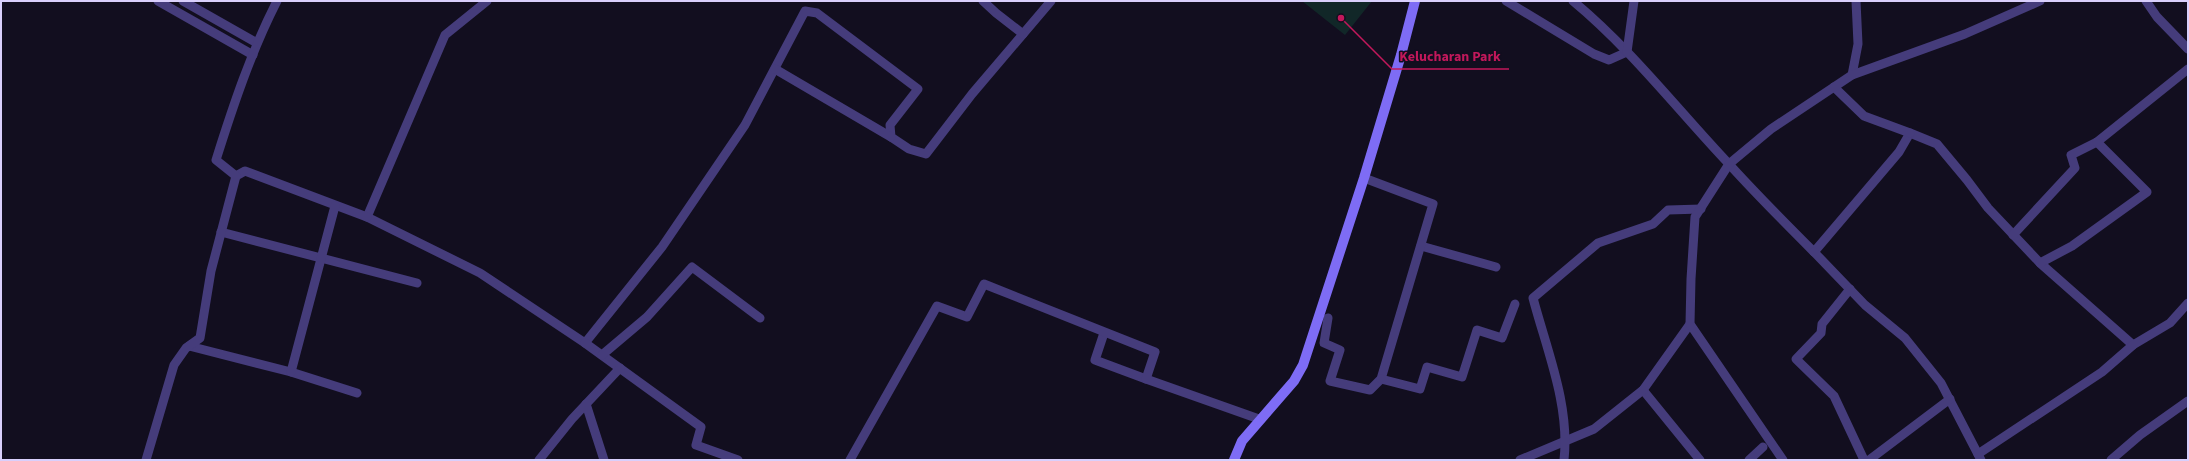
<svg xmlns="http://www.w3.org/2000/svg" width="2189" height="461" font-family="'Source Sans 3',sans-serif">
  <rect width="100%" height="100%" fill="#120e1f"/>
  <path fill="#112728" d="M1302 1H1372L1345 35Z"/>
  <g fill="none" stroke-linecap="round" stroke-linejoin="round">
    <g stroke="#453c7b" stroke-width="9">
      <path d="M158 1 253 55"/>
      <path d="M183 1 257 43"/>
      <path d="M487 1 445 35 367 217 480 273 585 343 662 247 745 125 805 11 817 13 918 89 890 125 891 137 909 149 926 154 972 94 1051 1"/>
      <path d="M983 1 996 13 1023 34"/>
      <path d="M1506 1 1594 54 1609 60 1627 52"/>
      <path d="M1573 1C1631 49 1677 109 1729 164 1756 194 1785 223 1814 252L1899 152 1910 133 1937 144 1967 180 1988 208 2040 263 2133 345"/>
      <path d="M2146 1 2157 17 2188 49"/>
      <path d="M1627 52 1634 1"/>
      <path d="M775 69 891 137"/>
      <path d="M1852 75 1858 44 1856 1"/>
      <path d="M1834 87 1864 116 1910 133"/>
      <path d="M236 176 245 171 367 217"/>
      <path d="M221 232 417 283"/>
      <path d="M2013 235 2075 168 2071 155 2097 142"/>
      <path d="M1421 246 1496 267"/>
      <path d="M1814 252 1865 305 1905 338 1941 383 1981 460"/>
      <path d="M2040 263 2072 246 2147 192 2097 142 2188 69"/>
      <path d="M1850 289 1822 324 1821 333 1796 359 1834 396 1864 460"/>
      <path d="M1328 318 1324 343 1340 350 1330 381 1370 390 1381 379 1433 204 1364 178"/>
      <path d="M1104 333 1095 360 1146 379"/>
      <path d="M585 343 701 427 696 445 738 460"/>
      <path d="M189 346 291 372 357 393"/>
      <path d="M602 355 647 317 692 267 760 318"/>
      <path d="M291 372 335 206"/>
      <path d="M1381 379 1420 389 1427 367 1462 377 1477 330 1502 338 1515 304"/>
      <path d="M1643 390 1700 460"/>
      <path d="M586 404 604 460"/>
      <path d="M1978 454 2102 372 2133 345 2170 323 2188 303"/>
      <path d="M146 460 174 365 186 348 200 338 211 271 236 176 216 160C233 106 251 52 277 1"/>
      <path d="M539 460 572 419 620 368"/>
      <path d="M850 460 937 306 967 317 984 284 1155 352 1146 379 1259 419"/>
      <path d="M1520 460 1594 429 1643 390 1690 324"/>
      <path d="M1564 460C1570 405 1547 351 1533 298L1598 243 1653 224 1668 210 1701 209"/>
      <path d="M1749 460 1763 447"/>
      <path d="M1783 460 1690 324 1691 279 1695 217 1729 164 1771 129 1852 75 1965 34 2040 1"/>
      <path d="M1869 460 1950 399"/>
      <path d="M2111 460 2140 435 2188 401"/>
    </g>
    <path stroke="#7e6cf5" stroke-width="10" d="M1234 460 1242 441 1294 381 1303 365 1364 178 1401 55 1415 1"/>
  </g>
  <path fill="none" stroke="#c2185b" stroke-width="1.5" d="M1341 18L1392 69H1509"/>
  <circle fill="#c2185b" stroke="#120e1f" stroke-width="1.5" cx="1341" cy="18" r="4"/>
  <g font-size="14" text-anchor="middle" font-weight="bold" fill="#c2185b" stroke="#120e1f" stroke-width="3" stroke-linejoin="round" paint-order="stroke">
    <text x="1450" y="61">Kelucharan Park</text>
  </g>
  <rect width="2189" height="461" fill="none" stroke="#d9cffc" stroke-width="4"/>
</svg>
